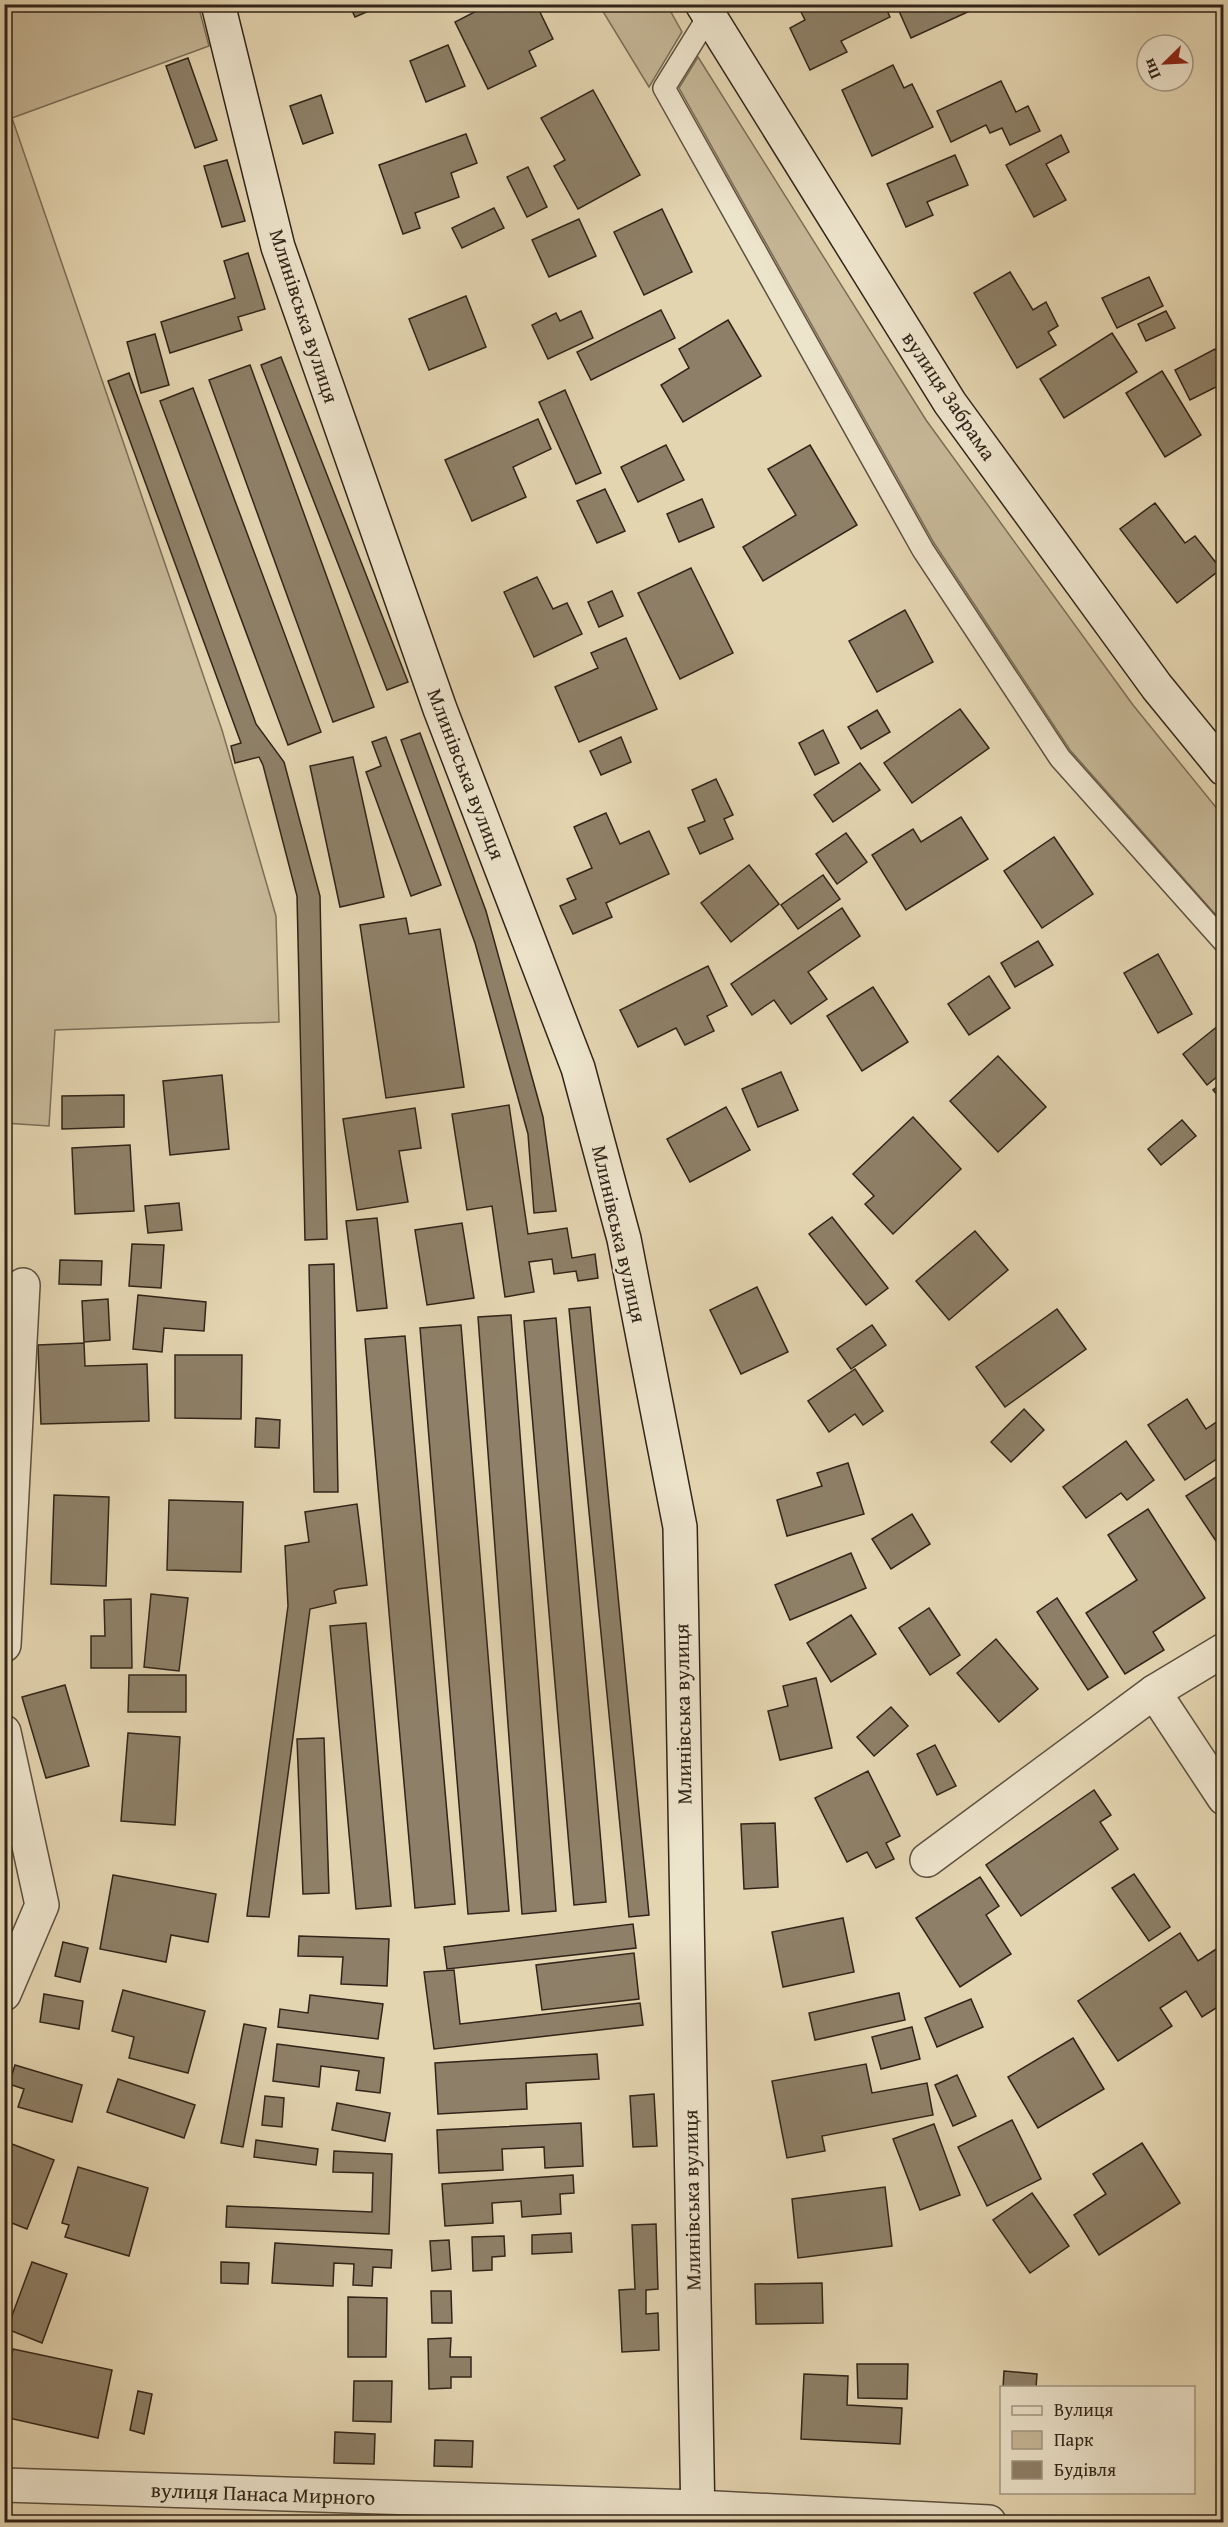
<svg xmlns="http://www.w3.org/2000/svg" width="1228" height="2527" font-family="'Gentium Book Plus',serif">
  <rect width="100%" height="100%" fill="#e4d5b1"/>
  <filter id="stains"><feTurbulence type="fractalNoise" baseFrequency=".00333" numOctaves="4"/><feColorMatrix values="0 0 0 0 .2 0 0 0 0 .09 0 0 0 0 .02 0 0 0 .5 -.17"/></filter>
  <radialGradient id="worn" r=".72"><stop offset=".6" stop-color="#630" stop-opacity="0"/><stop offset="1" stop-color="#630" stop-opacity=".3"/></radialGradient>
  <g fill="#c6b797" stroke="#7c6e58" stroke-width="1.5">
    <path d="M5 4 198 5 209 46 12 118 222 730 276 916 279 1022 55 1030 49 1126 4 1123Z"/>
    <path d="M599 5H667L682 32 649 87Z"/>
    <path d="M698 57 926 420 1133 705 1223 816V923L1070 750 934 543 679 88Z"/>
  </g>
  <g fill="#8e8068" stroke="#312419" stroke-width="1.5">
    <path d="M349 4H385L355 17Z"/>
    <path d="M490 4H536L553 39 529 51 536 66 488 89 455 22Z"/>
    <path d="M797 4H884L890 17 841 41 847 52 810 70 790 28 805 20Z"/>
    <path d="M913 4H985L911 38 899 11Z"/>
    <path d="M448 45 465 86 426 102 410 61Z"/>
    <path d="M188 58 217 140 195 148 166 66Z"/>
    <path d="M893 65 904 88 912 84 933 127 872 156 842 90Z"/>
    <path d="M1001 81 1016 112 1028 106 1040 131 1010 145 1002 128 990 133 986 125 951 142 937 111Z"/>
    <path d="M593 90 640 175 578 209 554 166 565 160 541 118Z"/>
    <path d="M321 95 333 133 303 144 290 106Z"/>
    <path d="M466 134 477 163 451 173 459 197 415 213 420 228 403 234 379 165Z"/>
    <path d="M1061 135 1069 152 1046 164 1066 200 1034 217 1006 165Z"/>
    <path d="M955 155 968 185 927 202 933 215 906 227 887 184Z"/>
    <path d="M227 160 245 221 222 227 204 166Z"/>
    <path d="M528 167 547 207 527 217 507 177Z"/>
    <path d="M494 208 504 228 462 248 452 228Z"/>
    <path d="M662 209 692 272 644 295 614 232Z"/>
    <path d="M579 219 596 256 549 277 532 240Z"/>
    <path d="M248 253 265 309 238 317 242 330 170 353 161 322 235 298 224 261Z"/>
    <path d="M1010 272 1033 310 1046 302 1058 326 1048 332 1056 345 1017 368 974 293Z"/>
    <path d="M1149 277 1163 306 1117 328 1102 298Z"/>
    <path d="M466 296 486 347 429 370 409 319Z"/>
    <path d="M661 310 675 338 591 380 577 352Z"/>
    <path d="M581 311 593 338 548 359 532 325 556 313 560 321Z"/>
    <path d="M1166 311 1175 328 1146 341 1138 324Z"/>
    <path d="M728 320 761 376 683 422 661 385 689 368 679 349Z"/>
    <path d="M1112 333 1137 372 1064 418 1040 379Z"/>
    <path d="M155 334 169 385 141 393 127 342Z"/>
    <path d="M1215 349 1224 365V383L1190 400 1175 370Z"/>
    <path d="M281 357 408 682 387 690 261 365Z"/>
    <path d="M250 365 374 707 333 722 209 380Z"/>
    <path d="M1162 371 1201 435 1165 457 1126 393Z"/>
    <path d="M129 373 256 724 284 762 320 896 327 1239 305 1240 297 896 263 765 259 757 235 763 231 746 241 743 108 381Z"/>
    <path d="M193 388 321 732 288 745 160 401Z"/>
    <path d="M565 390 601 473 576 484 539 402Z"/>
    <path d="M538 419 551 449 513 467 526 497 472 521 445 460Z"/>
    <path d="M666 445 684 480 638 502 621 467Z"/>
    <path d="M810 445 857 525 763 581 743 547 796 515 768 469Z"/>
    <path d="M605 489 625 531 597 543 577 501Z"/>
    <path d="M702 499 714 527 679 542 667 514Z"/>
    <path d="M1155 503 1185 543 1195 536 1221 569 1177 603 1120 529Z"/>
    <path d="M691 568 733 653 680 679 638 593Z"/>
    <path d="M537 577 553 609 567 603 582 634 534 657 504 592Z"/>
    <path d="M612 591 623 616 599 627 588 602Z"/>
    <path d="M905 610 933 662 877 692 849 641Z"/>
    <path d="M626 638 657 709 579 742 555 687 598 668 591 653Z"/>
    <path d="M960 709 989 748 912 803 884 763Z"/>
    <path d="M877 710 890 732 861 749 848 727Z"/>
    <path d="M823 730 839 763 815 775 799 743Z"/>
    <path d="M420 733 486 911 543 1117 556 1211 534 1213 528 1134 475 943 401 740Z"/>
    <path d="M386 737 441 885 411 896 366 772 381 766 372 742Z"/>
    <path d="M621 737 631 762 601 775 590 751Z"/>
    <path d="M353 757 384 897 340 907 310 766Z"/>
    <path d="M860 763 880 790 833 822 814 795Z"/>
    <path d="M716 779 733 815 724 819 733 839 700 854 688 828 705 821 692 790Z"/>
    <path d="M606 813 620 844 649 831 669 874 606 903 612 917 573 934 560 906 576 899 567 879 592 868 574 827Z"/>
    <path d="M961 817 988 859 906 910 872 855 913 829 921 842Z"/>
    <path d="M846 833 867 862 837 884 816 854Z"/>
    <path d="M1054 837 1093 894 1042 928 1004 871Z"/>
    <path d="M749 865 779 904 731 942 701 903Z"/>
    <path d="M823 875 840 899 798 929 781 905Z"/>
    <path d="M842 908 860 936 808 972 827 999 791 1024 774 1000 752 1015 731 984Z"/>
    <path d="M406 918 409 934 440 929 464 1087 386 1098 360 925Z"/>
    <path d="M1038 941 1053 965 1015 987 1001 963Z"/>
    <path d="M1158 954 1192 1014 1158 1033 1124 973Z"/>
    <path d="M708 966 727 1006 707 1016 714 1031 685 1045 676 1028 638 1047 620 1010Z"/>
    <path d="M989 976 1010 1008 969 1035 948 1004Z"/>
    <path d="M873 987 908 1042 862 1071 827 1016Z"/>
    <path d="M1224 1021V1071L1207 1085 1183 1054Z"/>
    <path d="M998 1056 1046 1107 998 1152 950 1101Z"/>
    <path d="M781 1072 798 1110 758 1127 742 1089Z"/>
    <path d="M222 1075 229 1149 170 1155 163 1081Z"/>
    <path d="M1224 1082V1103L1213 1090Z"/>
    <path d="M124 1095V1127L62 1129V1096Z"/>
    <path d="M509 1105 528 1234 567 1228 572 1258 595 1254 598 1278 578 1281 576 1271 554 1274 552 1259 529 1262 534 1292 505 1297 492 1206 467 1210 452 1114Z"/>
    <path d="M726 1107 750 1150 690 1182 667 1139Z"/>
    <path d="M415 1108 421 1148 399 1151 408 1202 357 1210 343 1119Z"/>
    <path d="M913 1117 961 1169 893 1234 865 1204 874 1196 853 1174Z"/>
    <path d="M1182 1120 1196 1136 1161 1165 1148 1149Z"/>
    <path d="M130 1145 134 1211 75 1214 72 1148Z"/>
    <path d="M179 1203 182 1230 148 1233 145 1206Z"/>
    <path d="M832 1217 888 1288 866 1305 809 1234Z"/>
    <path d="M377 1218 387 1308 357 1311 346 1221Z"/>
    <path d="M462 1223 474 1298 427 1305 415 1230Z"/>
    <path d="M975 1231 1008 1270 949 1320 916 1281Z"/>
    <path d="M132 1244 164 1245 161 1288 129 1286Z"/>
    <path d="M60 1260 102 1261 101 1285 59 1284Z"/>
    <path d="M334 1264 338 1492H314L309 1265Z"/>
    <path d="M757 1287 788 1352 741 1374 710 1310Z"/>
    <path d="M138 1295 206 1302 204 1331 164 1328 162 1352 133 1349Z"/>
    <path d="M108 1299 110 1340 84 1342 82 1301Z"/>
    <path d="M590 1307 649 1915 629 1917 569 1309Z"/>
    <path d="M1057 1309 1086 1349 1005 1407 976 1367Z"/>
    <path d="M511 1315 556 1911 522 1914 478 1317Z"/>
    <path d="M556 1318 606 1902 574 1905 524 1321Z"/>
    <path d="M461 1325 509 1911 468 1914 420 1328Z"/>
    <path d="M872 1325 886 1345 851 1369 837 1349Z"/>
    <path d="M405 1336 455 1904 415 1908 365 1339Z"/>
    <path d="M84 1343 85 1366 147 1364 149 1421 41 1424 38 1345Z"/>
    <path d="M175 1355H242L241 1419 175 1418Z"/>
    <path d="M855 1369 883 1411 863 1425 855 1414 829 1432 808 1401Z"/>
    <path d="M1187 1399 1206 1429 1221 1419 1224 1423V1454L1185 1480 1148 1425Z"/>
    <path d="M1024 1409 1044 1430 1011 1462 991 1442Z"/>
    <path d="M256 1418 280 1420 279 1448 255 1447Z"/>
    <path d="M1126 1441 1154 1480 1127 1500 1121 1493 1086 1518 1063 1487Z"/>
    <path d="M848 1463 864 1514 787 1536 777 1500 822 1486 817 1473Z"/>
    <path d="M1224 1472V1553L1186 1496Z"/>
    <path d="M54 1495 109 1497 106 1586 51 1584Z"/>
    <path d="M169 1500 243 1502 241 1572 167 1570Z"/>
    <path d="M357 1504 367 1585 338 1589 334 1591 336 1603 310 1609 269 1917 247 1916 288 1606 285 1546 309 1542 305 1512Z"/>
    <path d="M1148 1509 1205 1598 1153 1632 1164 1650 1125 1674 1086 1613 1137 1580 1108 1535Z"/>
    <path d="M912 1514 930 1544 891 1569 872 1539Z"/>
    <path d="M851 1553 866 1588 790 1620 775 1585Z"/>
    <path d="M151 1594 188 1598 179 1671 144 1667Z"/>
    <path d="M1057 1598 1108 1677 1088 1690 1037 1612Z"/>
    <path d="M131 1599 132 1668H91V1636H105L104 1600Z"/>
    <path d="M929 1608 960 1655 930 1675 899 1628Z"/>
    <path d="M851 1615 876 1654 831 1682 807 1643Z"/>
    <path d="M366 1623 391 1906 356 1909 330 1626Z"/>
    <path d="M996 1639 1038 1689 999 1722 957 1673Z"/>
    <path d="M129 1675H186V1712H128Z"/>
    <path d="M816 1678 832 1748 780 1760 768 1711 788 1706 783 1686Z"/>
    <path d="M65 1685 89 1766 46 1778 22 1697Z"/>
    <path d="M891 1707 908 1726 874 1756 857 1737Z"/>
    <path d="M128 1733 180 1737 175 1825 121 1821Z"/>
    <path d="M324 1738 329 1893 303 1894 297 1739Z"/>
    <path d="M935 1745 956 1786 937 1795 917 1754Z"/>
    <path d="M868 1771 900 1836 886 1843 894 1859 876 1868 867 1852 847 1862 815 1798Z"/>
    <path d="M1094 1790 1111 1815 1100 1822 1118 1849 1021 1916 986 1865Z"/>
    <path d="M775 1823 778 1887 744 1889 741 1824Z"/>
    <path d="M1134 1874 1170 1927 1149 1941 1112 1888Z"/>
    <path d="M113 1875 216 1894 208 1942 171 1935 166 1962 100 1949Z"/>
    <path d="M980 1877 999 1906 986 1915 1011 1954 960 1987 916 1918Z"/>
    <path d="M843 1918 854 1972 783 1987 772 1932Z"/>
    <path d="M633 1924 636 1948 447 1969 444 1947Z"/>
    <path d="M1180 1933 1198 1961 1224 1944V2003L1202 2017 1186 1991 1160 2008 1172 2026 1118 2061 1078 2001Z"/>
    <path d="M299 1936 389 1939 387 1986 341 1984 343 1957 298 1956Z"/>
    <path d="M63 1942 88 1948 80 1982 55 1976Z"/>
    <path d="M634 1953 639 1999 542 2010 536 1965Z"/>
    <path d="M454 1970 460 2024 640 2003 643 2025 434 2049 424 1972Z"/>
    <path d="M123 1990 205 2011 188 2073 129 2058 134 2037 112 2031Z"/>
    <path d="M899 1993 905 2020 815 2040 809 2013Z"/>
    <path d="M44 1994 83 2001 79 2029 40 2022Z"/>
    <path d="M310 1995 383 2004 378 2039 278 2027 280 2009 308 2013Z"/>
    <path d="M971 1999 983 2027 937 2047 925 2018Z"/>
    <path d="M244 2024 266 2028 243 2147 221 2143Z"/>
    <path d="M912 2027 920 2059 881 2069 872 2037Z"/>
    <path d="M1073 2038 1104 2089 1038 2128 1008 2077Z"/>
    <path d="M277 2044 384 2058 380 2093 356 2090 359 2071 321 2066 319 2087 273 2081Z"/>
    <path d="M597 2054 599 2079 526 2083 527 2109 438 2114 435 2063Z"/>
    <path d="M866 2064 872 2093 927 2083 933 2115 822 2136 825 2151 787 2158 772 2081Z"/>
    <path d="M15 2065 82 2085 72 2122 18 2107 24 2089 9 2084Z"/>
    <path d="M957 2075 976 2116 953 2126 935 2085Z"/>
    <path d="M118 2079 195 2105 184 2138 107 2112Z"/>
    <path d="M654 2094 657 2146 633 2147 630 2096Z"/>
    <path d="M265 2096 284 2098 282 2127 262 2125Z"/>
    <path d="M337 2103 390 2113 385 2141 332 2130Z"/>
    <path d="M1012 2120 1041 2179 987 2206 958 2147Z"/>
    <path d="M581 2123 583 2166 545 2168 544 2147 502 2149 503 2170 439 2173 437 2130Z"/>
    <path d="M934 2124 960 2195 920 2210 893 2139Z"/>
    <path d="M256 2140 318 2149 316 2165 254 2157Z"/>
    <path d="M4 2141 54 2160 27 2229 4 2220Z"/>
    <path d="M1142 2143 1180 2203 1099 2255 1074 2215 1106 2194 1093 2174Z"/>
    <path d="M334 2151 392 2154 389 2234 226 2227 227 2206 372 2212 373 2173 333 2172Z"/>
    <path d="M78 2167 148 2188 129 2256 65 2237 69 2225 62 2223Z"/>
    <path d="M573 2175 574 2193 560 2194 561 2214 522 2217 521 2201 492 2203 493 2223 445 2226 442 2184Z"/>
    <path d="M885 2187 892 2246 798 2258 792 2199Z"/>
    <path d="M1032 2193 1069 2246 1030 2273 993 2220Z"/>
    <path d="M656 2224 658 2289 646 2290V2314L658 2313 659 2350 622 2352 619 2290 635 2289 632 2225Z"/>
    <path d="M571 2233 572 2252 532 2254V2235Z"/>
    <path d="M504 2236 505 2256 492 2257V2270L473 2271 472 2237Z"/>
    <path d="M449 2240 451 2269 432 2271 430 2241Z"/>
    <path d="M275 2243 392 2250 391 2268 373 2267 372 2286 353 2285 354 2264 334 2263 333 2286 272 2283Z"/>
    <path d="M32 2262 67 2274 42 2343 7 2329Z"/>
    <path d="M221 2262 249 2263 248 2284 221 2283Z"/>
    <path d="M822 2283 823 2323 756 2324 755 2284Z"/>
    <path d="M431 2291H451L452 2323H432Z"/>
    <path d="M348 2297 387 2298 386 2357H348Z"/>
    <path d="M451 2338 450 2357H471V2377H451V2388L429 2389 428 2339Z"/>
    <path d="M13 2349 112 2370 98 2438 4 2417V2392Z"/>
    <path d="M857 2364H908L907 2399 858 2398Z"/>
    <path d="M1004 2371 1037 2374 1036 2388H1003Z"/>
    <path d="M804 2374 848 2376 847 2405 902 2408 900 2444 801 2439Z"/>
    <path d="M354 2381H392L391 2422 353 2421Z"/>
    <path d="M138 2391 152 2394 144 2434 130 2430Z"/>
    <path d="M335 2432 375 2434 374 2464 334 2463Z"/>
    <path d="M435 2440 473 2441 472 2467 434 2466Z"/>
  </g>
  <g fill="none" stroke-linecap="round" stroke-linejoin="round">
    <defs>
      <path id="lane" d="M708 17 664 88 923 550 1060 758 1224 942"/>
      <g id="street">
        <path d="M4 1645 23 1285"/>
        <path d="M1154 1692 1224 1798"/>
        <path d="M4 1732 42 1905 4 1994"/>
        <path d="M927 1860 1154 1692 1224 1650"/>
        <path d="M4 2485 697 2507 989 2522"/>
      </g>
      <g id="secondary">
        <path d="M218 4 278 247 440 709 578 1068 624 1239 680 1527 698 2522"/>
        <path d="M702 4 950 403 1157 687 1224 769"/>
      </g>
    </defs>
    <use href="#lane" stroke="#5e503f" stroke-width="24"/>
    <use href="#street" stroke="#5e503f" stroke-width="36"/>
    <use href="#secondary" stroke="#312419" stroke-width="36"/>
    <use href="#lane" stroke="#ede4cc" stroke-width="21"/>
    <use href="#street" stroke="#ede4cc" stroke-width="33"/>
    <use href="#secondary" stroke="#ede4cc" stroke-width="33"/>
  </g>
  <g text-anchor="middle" stroke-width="5" stroke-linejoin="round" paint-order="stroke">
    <g font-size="21" fill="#312419" stroke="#ede4cc">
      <text transform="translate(304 316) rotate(72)" y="7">Млинівська вулиця</text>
      <text transform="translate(949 396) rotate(56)" y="7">вулиця Забрама</text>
      <text transform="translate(466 774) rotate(69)" y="7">Млинівська вулиця</text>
      <text transform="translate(619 1234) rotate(77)" y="7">Млинівська вулиця</text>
      <text transform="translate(683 1714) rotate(-91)" y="7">Млинівська вулиця</text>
      <text transform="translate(692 2200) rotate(-91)" y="7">Млинівська вулиця</text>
      <text transform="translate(263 2494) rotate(2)" y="7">вулиця Панаса Мирного</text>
    </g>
  </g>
  <rect width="1228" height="2527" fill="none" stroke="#e4d5b1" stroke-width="24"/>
  <rect x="6" y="6" width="1216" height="2515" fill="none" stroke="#312419" stroke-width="3"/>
  <rect x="12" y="12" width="1204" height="2503" fill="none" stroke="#312419" stroke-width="1.5"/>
  <rect x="1000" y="2386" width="195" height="108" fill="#ede4cc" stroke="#a29784" stroke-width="1.5"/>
  <rect x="1012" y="2406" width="30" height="9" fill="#ede4cc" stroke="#a29784" stroke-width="1.5"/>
  <text x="1054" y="2416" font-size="18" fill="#312419">Вулиця</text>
  <rect x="1012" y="2431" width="30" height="18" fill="#c6b797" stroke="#a29784" stroke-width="1.5"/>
  <text x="1054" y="2446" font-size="18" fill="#312419">Парк</text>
  <rect x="1012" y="2461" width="30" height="18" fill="#8e8068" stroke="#a29784" stroke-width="1.5"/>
  <text x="1054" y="2476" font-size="18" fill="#312419">Будівля</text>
  <g transform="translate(1165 63) rotate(246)"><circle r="28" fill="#ede4cc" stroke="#a29784" stroke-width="1.5"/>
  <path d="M0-4.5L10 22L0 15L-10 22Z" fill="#8f2418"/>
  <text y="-9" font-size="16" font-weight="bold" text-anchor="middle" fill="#312419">Пн</text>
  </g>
  <rect width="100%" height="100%" filter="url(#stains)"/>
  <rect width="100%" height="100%" fill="url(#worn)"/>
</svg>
